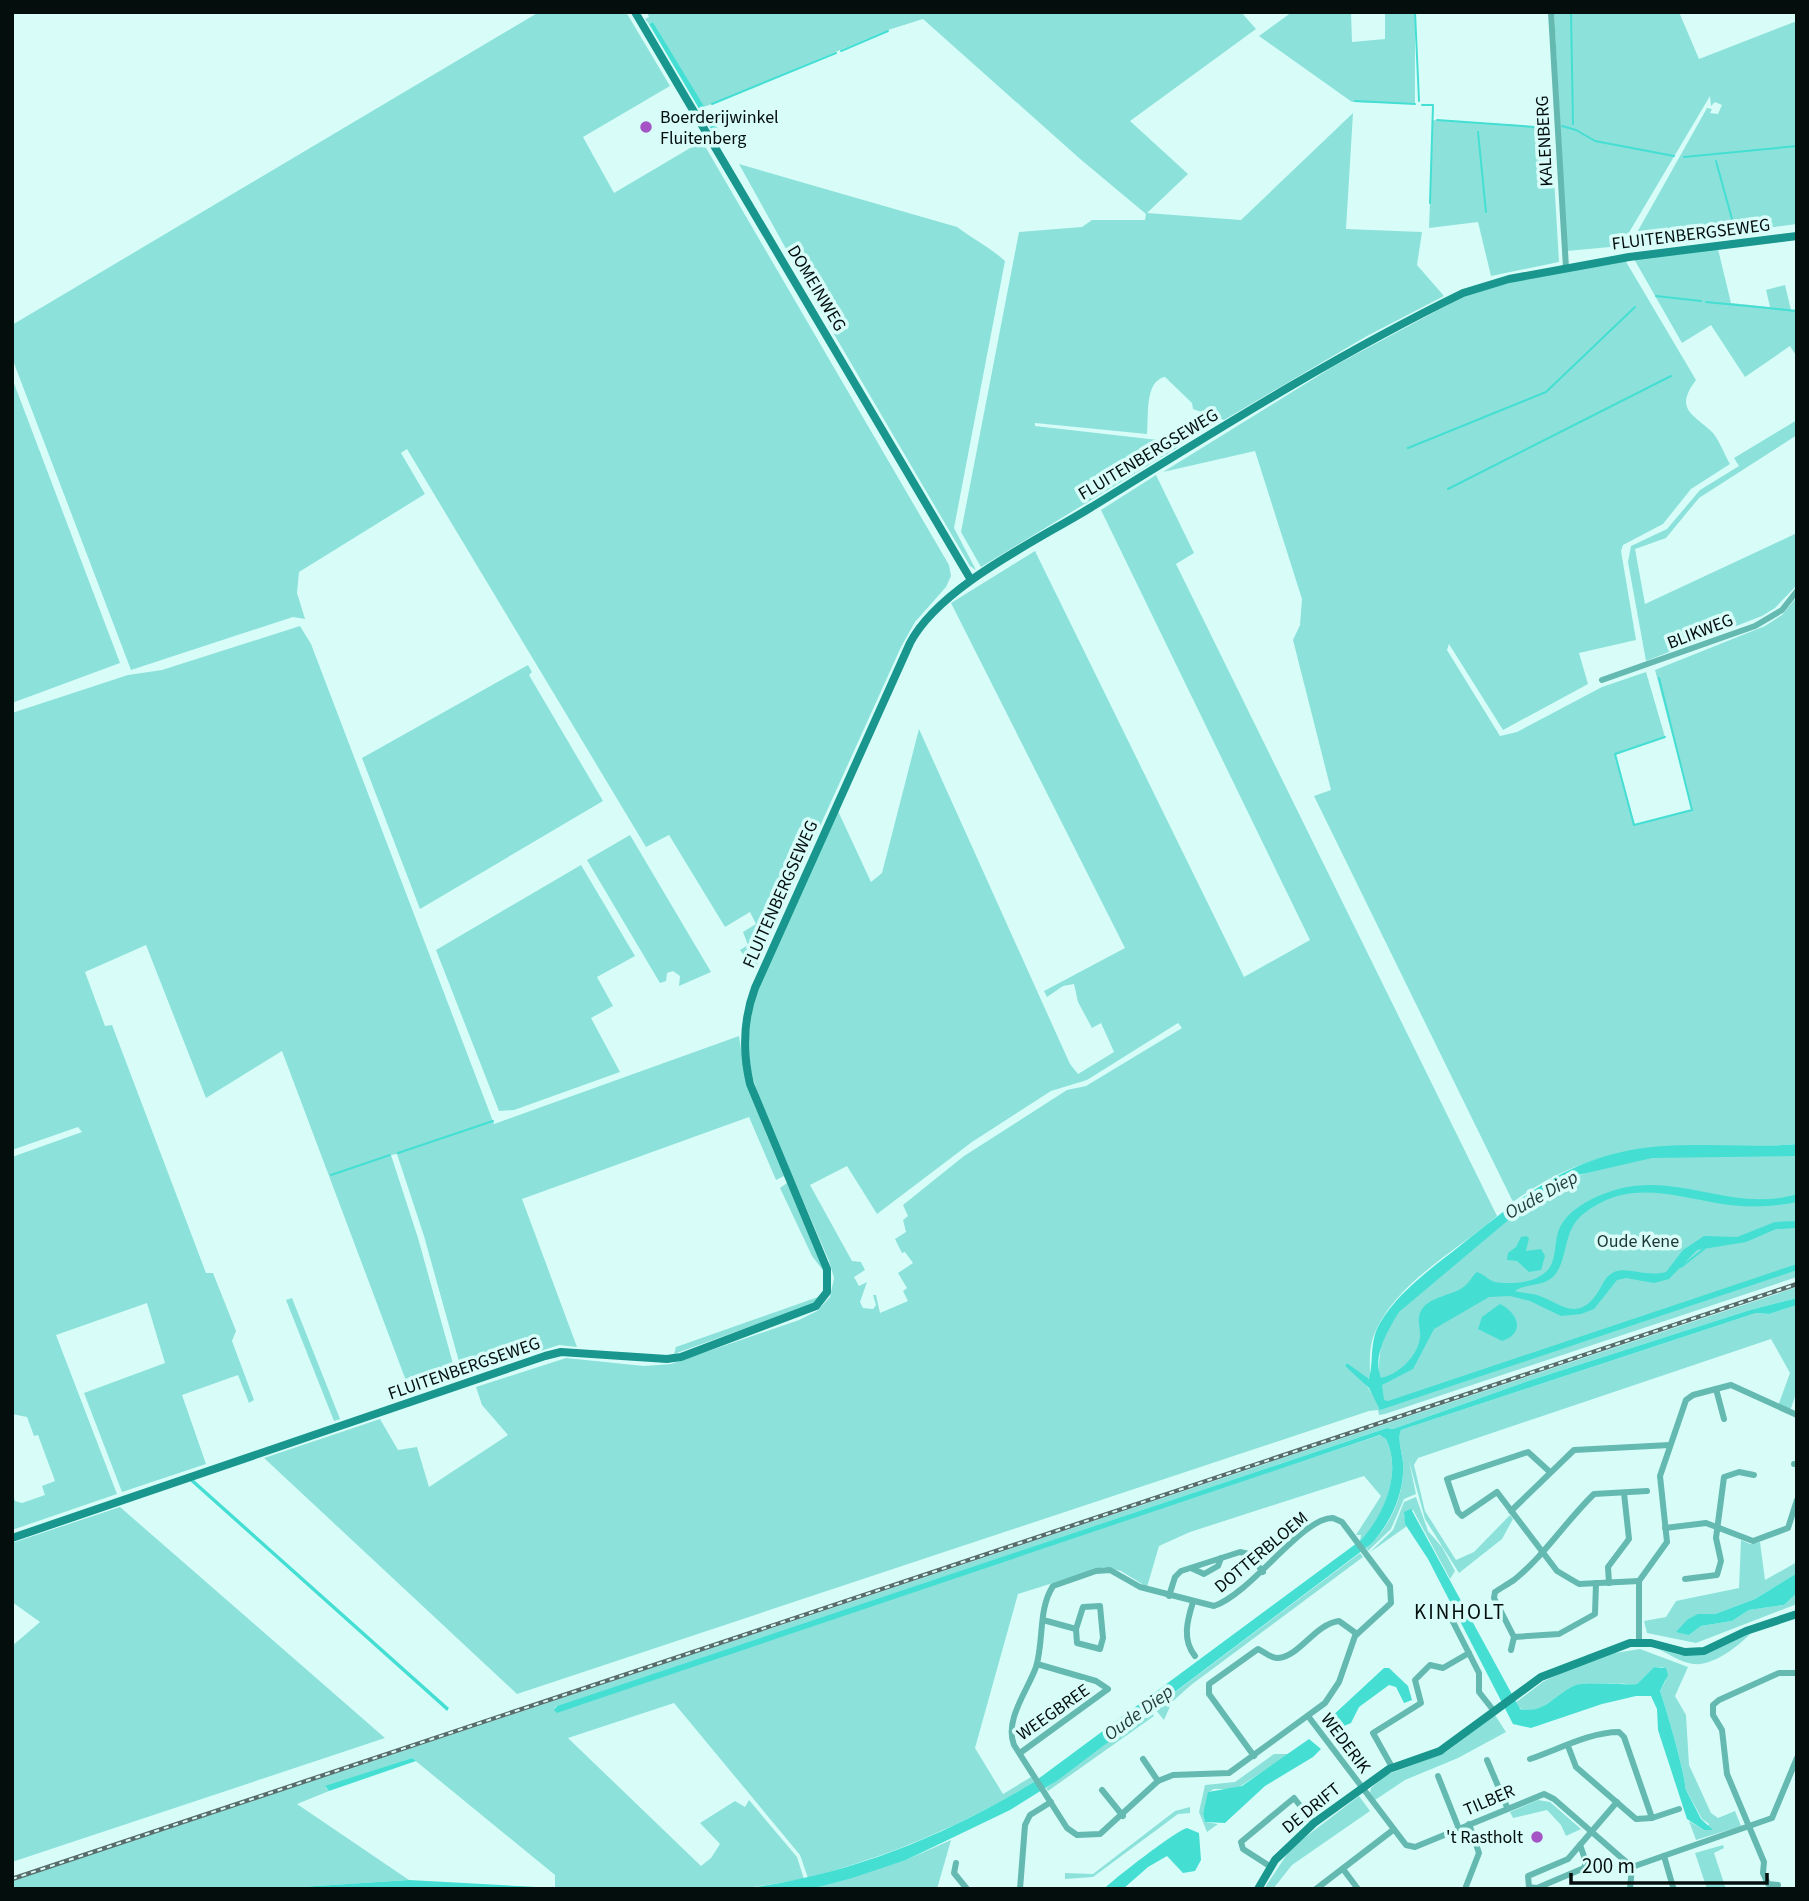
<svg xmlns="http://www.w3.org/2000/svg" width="1809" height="1901" font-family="'Source Sans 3',sans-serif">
  <rect width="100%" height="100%" fill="#d8fdf9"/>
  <g fill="#8ce2da" fill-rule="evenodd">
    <path d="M539 12H626L670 86 583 137 614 193 702 141 949 565 951 576 946 587 915 622 901 647 755 970 740 950 748 945 743 932 756 924 750 912 725 927 669 835 646 847 407 449 401 453 425 494 299 572 297 593 305 619 293 617 131 670 12 358V325Z"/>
    <path d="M647 12H1241L1256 29 1130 121 1188 174 1147 213 1241 220 1353 113 1346 229 1422 232 1417 265 1444 296 1367 336 1224 420 1193 409 1192 403 1165 377C1144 381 1149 417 1147 434L1035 423V426L1167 441 1180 446 981 567 961 532 1019 232 1082 227 1092 220H1145L1146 214 1079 158 923 19 888 30 704 107 653 22 649 24 645 19 649 17Z"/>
    <path d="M1292 12H1351L1352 42 1385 39V12H1415V104L1352 102 1259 36Z"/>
    <path d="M1554 12H1679L1699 59 1797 21V224L1630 245 1707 108 1712 109 1710 113 1718 114 1722 105 1715 102 1711 106 1710 96 1621 246 1567 251Z"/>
    <path d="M1433 120 1551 127 1559 262 1491 276 1478 222 1429 228Z"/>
    <path d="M739 164 957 227C973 239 991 248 1005 261L954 528 976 570 970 566 821 312Z"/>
    <path d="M1718 249 1731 303 1770 307 1766 290 1785 285 1791 310 1797 311V357L1790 346 1745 377 1711 325 1682 343 1634 259Z"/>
    <path d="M1625 260 1696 380C1675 408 1691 413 1710 430 1719 438 1724 454 1730 464L1691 489 1663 524 1623 545 1621 551 1636 640 1579 653 1588 684 1503 730 1449 644 1447 650 1500 736 1517 732 1602 687 1646 672 1665 737 1615 755 1635 825 1692 810 1655 670 1765 626 1782 615 1797 597V1144C1685 1154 1614 1129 1513 1202L1314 796 1331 790 1293 640 1300 625 1302 599 1255 451 1163 472 1334 366 1468 294 1517 281Z"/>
    <path d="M12 378 120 663 12 703Z"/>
    <path d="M1797 420V435L1699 498 1666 538 1635 549 1645 604 1797 533V585L1775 608 1762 616 1646 661 1628 562 1631 546 1667 529 1700 490 1739 466 1734 458Z"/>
    <path d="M1156 475 1194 553 1176 564 1497 1216C1456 1252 1390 1285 1372 1341 1369 1353 1370 1366 1370 1378L1367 1379 1347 1363 1345 1366 1364 1382 1379 1404V1362L1384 1320 1524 1197 1619 1160 1737 1149 1797 1148V1277L1385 1414 1379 1415 1378 1410 1369 1411 517 1694 264 1458 380 1419 398 1450 417 1447 429 1487 508 1435 482 1405 476 1387 566 1358 644 1366 671 1364 799 1320 817 1311 830 1297 834 1278 829 1261 760 1101 749 1065 748 1043 753 1005 761 981 838 811 871 882 882 873 919 729 1070 1064 1078 1074 1114 1052 1101 1023 1092 1028 1078 1002 1074 984 1063 986 1047 997 1044 991 1125 948 951 603 1035 551 1244 977 1310 940 1101 510ZM1178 1023 1182 1028 1086 1086 1067 1090 964 1156 903 1205 908 1216 903 1220 906 1232 895 1239 902 1253 905 1252 913 1263 898 1273 907 1288 903 1291 908 1301 880 1313 876 1295H873L876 1305 873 1309 863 1308 860 1302 867 1282 859 1286 854 1277 865 1270 861 1262 852 1261 810 1185 847 1166 877 1214 972 1142 1051 1091 1087 1080Z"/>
    <path d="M300 626 311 644 494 1124 739 1036C746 1087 764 1130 784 1176L776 1180 749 1117 522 1199 577 1347 559 1345 463 1376 424 1236 397 1154 391 1155 418 1238 457 1378 411 1394 282 1051 206 1098 146 945 85 972 105 1026 112 1025 206 1273H213L236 1331 232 1341 254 1400 249 1403 238 1375 182 1395 206 1464 122 1492 84 1393 165 1363 147 1303 56 1335 117 1494 12 1530V1493L15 1501 22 1503 45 1495 42 1486 55 1481 38 1435 34 1436 27 1417 12 1414V1157L82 1132 78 1127 12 1150V713L128 675 162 670Z"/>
    <path d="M528 665 532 672 529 675 603 801 420 909 362 758Z"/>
    <path d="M630 835 711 972 679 986 680 976 673 971 667 973 666 981 660 983 587 860Z"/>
    <path d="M581 865 635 956 597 977 613 1006 591 1018 620 1072 514 1110 499 1111 436 950Z"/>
    <path d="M787 1183 825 1273 812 1256 780 1188Z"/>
    <path d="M1797 1287V1298L1750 1310 1528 1381 1393 1429 1387 1428 555 1707 557 1712 1263 1474 1381 1435 1386 1439C1402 1471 1385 1518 1360 1541L1361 1535H1356L1381 1496 1364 1476 1190 1532 1159 1546 1147 1587 1121 1571 1104 1567 1018 1594 975 1748 1003 1794 1031 1777 1034 1782C962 1826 889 1856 808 1878L800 1855 674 1703 568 1738 701 1866 711 1858 720 1844 700 1823 735 1801 745 1807 749 1800 797 1857 804 1879 741 1889 555 1887V1875L412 1758 325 1787 329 1791 297 1804 409 1880 270 1889H12V1881Z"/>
    <path d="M821 1296 815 1303 674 1354 676 1347Z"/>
    <path d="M292 1298 294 1303 340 1419 334 1421 286 1300Z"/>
    <path d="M1797 1305V1391L1790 1411 1778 1406 1790 1373 1771 1339 1418 1458 1414 1465 1425 1511 1456 1560 1474 1552 1510 1515 1513 1519 1502 1539 1459 1573 1425 1519 1409 1461 1416 1494 1404 1499 1391 1529 1368 1551 1366 1548C1390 1528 1405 1495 1403 1463 1402 1452 1397 1439 1401 1430L1756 1313 1769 1314Z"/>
    <path d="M1416 1497 1428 1531 1442 1547 1455 1571 1450 1579 1413 1510 1404 1515 1407 1526 1369 1553 1393 1530 1404 1502Z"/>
    <path d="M120 1507 385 1738 12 1862V1646L40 1622 12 1602V1543Z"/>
    <path d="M1741 1540 1750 1544 1760 1542 1765 1580 1797 1562V1573L1755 1599 1715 1614 1698 1615 1688 1619 1689 1635 1701 1626 1732 1621 1749 1610 1784 1605 1797 1593V1604L1696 1643 1647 1633 1644 1621 1666 1617 1676 1601 1739 1588Z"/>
    <path d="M1360 1553 1363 1557 1191 1685 1172 1702 1164 1720 1154 1708Z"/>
    <path d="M1752 1632C1740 1645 1714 1666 1694 1664 1682 1663 1669 1654 1658 1649L1680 1655H1699Z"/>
    <path d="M1640 1649 1688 1667 1675 1696 1686 1715 1689 1765 1711 1813 1718 1818 1735 1811 1741 1826 1696 1840 1689 1821 1704 1830 1709 1824 1702 1819 1685 1788C1687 1780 1665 1704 1660 1691L1666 1680 1663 1667H1654L1637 1684C1625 1685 1580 1681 1571 1687 1553 1697 1540 1718 1517 1707L1515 1703 1544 1681 1602 1655Z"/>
    <path d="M1150 1711 1154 1716 1048 1791 1046 1788Z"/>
    <path d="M1495 1715 1506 1732 1458 1758 1405 1780 1375 1800 1370 1793 1371 1788 1386 1775 1446 1752Z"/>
    <path d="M1274 1754H1290L1236 1789H1214L1209 1792 1203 1814 1205 1822 1218 1824 1207 1832 1199 1812 1205 1785 1235 1782Z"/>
    <path d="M1359 1796 1370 1811 1292 1865 1273 1889H1264L1291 1848Z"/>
    <path d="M1538 1800 1550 1802 1581 1829 1566 1836 1561 1825 1547 1810 1513 1818 1510 1812Z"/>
    <path d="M1190 1807V1813L1178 1814 1093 1877 1065 1879V1873L1093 1874 1175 1811Z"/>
    <path d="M951 1840 937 1889H811L906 1860Z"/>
    <path d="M1723 1845 1724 1848 1714 1853 1726 1889H1707L1695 1853Z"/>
  </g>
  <g fill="#45ded3">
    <path d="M653 22 719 131 714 134 649 24Z"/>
    <path d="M1797 1144V1156L1652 1158 1578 1175 1531 1201 1399 1312C1388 1330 1372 1356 1381 1378 1399 1374 1417 1357 1420 1338 1421 1329 1416 1320 1421 1311 1428 1297 1450 1296 1462 1288 1469 1284 1471 1277 1477 1272 1484 1274 1488 1280 1495 1282 1513 1285 1544 1283 1552 1263 1557 1250 1554 1234 1563 1222 1576 1204 1602 1193 1622 1188 1681 1174 1738 1213 1797 1194V1202C1773 1207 1746 1208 1722 1204 1673 1196 1627 1178 1582 1215 1562 1232 1569 1260 1553 1277 1542 1287 1522 1284 1515 1291 1522 1293 1530 1293 1537 1295 1557 1301 1576 1323 1596 1295 1603 1286 1604 1275 1617 1271 1629 1268 1648 1277 1666 1272L1683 1250 1704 1236 1737 1237 1775 1222 1797 1221V1228L1776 1229 1746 1242 1697 1250 1669 1279 1654 1283 1626 1278 1617 1280 1594 1309 1581 1314 1561 1316 1530 1301 1510 1296 1489 1297 1434 1329 1413 1369 1382 1385 1384 1400 1388 1401 1797 1264V1270L1380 1410 1369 1388 1345 1366 1347 1363 1369 1379C1374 1360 1369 1342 1380 1323 1399 1291 1432 1268 1461 1245 1516 1202 1558 1164 1631 1150 1686 1140 1742 1149 1797 1144Z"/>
    <path d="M1526 1236 1529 1238 1526 1251 1541 1249 1545 1256 1541 1270 1529 1272 1517 1261 1507 1260 1508 1253 1516 1247 1521 1237Z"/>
    <path d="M1797 1298V1305L1769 1314 1756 1313 1401 1430C1397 1439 1402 1452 1403 1463 1405 1492 1391 1523 1371 1544L1058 1780 1010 1810 906 1860 852 1878 811 1889H741C847 1876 943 1837 1034 1782L1361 1540C1385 1514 1402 1472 1386 1439L1380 1435 586 1703 557 1713 554 1710 557 1706 1387 1428 1393 1429 1528 1381 1750 1310Z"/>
    <path d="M1500 1304C1518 1313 1526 1333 1502 1341L1478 1329 1482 1317Z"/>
    <path d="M194 1480 449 1708 447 1711 190 1481Z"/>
    <path d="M1411 1509 1520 1709C1545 1714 1553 1696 1573 1686 1581 1681 1625 1685 1637 1684L1654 1667 1666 1668 1668 1675 1660 1691C1665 1704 1687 1780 1685 1788L1701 1819 1713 1830H1704L1687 1819 1658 1730 1657 1709 1651 1696H1636L1602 1704 1531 1728 1513 1724 1428 1559 1405 1524 1404 1512Z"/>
    <path d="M1797 1573V1593L1784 1605 1749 1610 1732 1621 1701 1626 1689 1635 1676 1632 1688 1619 1698 1614H1715L1755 1599Z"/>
    <path d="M1384 1668H1389L1408 1686 1412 1700 1404 1703 1396 1687 1389 1685 1359 1707 1351 1723 1333 1731 1328 1725 1330 1718Z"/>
    <path d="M1309 1739 1321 1749 1313 1757 1265 1786 1225 1823 1205 1822 1203 1814 1208 1792 1242 1786Z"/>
    <path d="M412 1758 416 1761 329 1791 325 1786Z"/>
    <path d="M1187 1828 1199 1833 1201 1860 1195 1871 1183 1873 1167 1856 1148 1867 1123 1889H1104C1115 1878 1177 1830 1187 1828Z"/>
    <path d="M409 1880 573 1889H270Z"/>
  </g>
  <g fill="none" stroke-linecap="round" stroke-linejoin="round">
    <g stroke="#45ded3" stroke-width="2">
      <path d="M1415 12 1419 101"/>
      <path d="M1571 12 1573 124"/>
      <path d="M841 51 888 31"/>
      <path d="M1355 101 1415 104"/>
      <path d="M712 104 836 53"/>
      <path d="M1422 105H1433L1430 203"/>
      <path d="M1437 120 1550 128"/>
      <path d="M1562 126 1576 130 1595 141 1674 156"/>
      <path d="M1478 132 1486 212"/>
      <path d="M1684 157 1797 146"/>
      <path d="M1716 161 1735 230"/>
      <path d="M1656 296 1701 301"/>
      <path d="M1706 302 1797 311"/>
      <path d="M1408 448 1546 392 1635 307"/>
      <path d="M1448 489 1671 376"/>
      <path d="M1659 678 1692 810 1634 825 1615 754 1665 737"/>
      <path d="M398 1153 493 1121"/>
      <path d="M331 1175 390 1155"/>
      <path d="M1681 1267 1704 1249"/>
    </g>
    <g stroke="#64b9b1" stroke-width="6">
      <path d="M1551 12 1566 268"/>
      <path d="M1602 680 1755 626 1782 610 1797 591"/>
      <path d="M1716 1389 1724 1419"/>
      <path d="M1794 1464H1797"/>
      <path d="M1550 1472 1528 1452 1447 1479 1458 1512 1462 1516 1497 1492 1557 1571 1579 1584 1639 1581"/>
      <path d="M1511 1511 1574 1450 1670 1445"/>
      <path d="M1333 1518 1342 1522 1390 1586 1391 1603 1355 1636 1339 1682 1325 1703 1229 1773 1173 1775 1158 1781 1100 1834 1077 1835 1067 1828 1014 1745C1004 1720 1028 1690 1036 1667 1044 1641 1038 1609 1053 1586L1096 1571 1110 1570 1140 1587 1214 1606C1252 1593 1302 1517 1333 1518Z"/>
      <path d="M1665 1528 1706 1523 1753 1541 1788 1528 1797 1500"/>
      <path d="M1191 1568 1204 1574 1218 1566 1221 1558"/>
      <path d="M1685 1579 1717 1575 1721 1561 1716 1538 1724 1477 1739 1472 1754 1475"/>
      <path d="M1596 1583 1595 1614 1559 1634 1514 1637 1494 1598 1495 1592C1501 1588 1508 1584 1514 1580 1544 1556 1566 1521 1594 1494L1647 1491"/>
      <path d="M1609 1583 1608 1567 1629 1539 1624 1493"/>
      <path d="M1169 1596 1175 1577 1181 1571 1240 1552 1249 1554 1263 1572"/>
      <path d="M1193 1602C1187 1621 1182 1640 1195 1656"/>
      <path d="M1100 1606 1103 1638 1100 1649 1077 1643 1076 1629 1083 1607Z"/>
      <path d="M1449 1614 1479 1673V1692L1494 1711"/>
      <path d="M1043 1620 1076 1629"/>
      <path d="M1639 1642V1581L1667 1542 1660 1476 1686 1400 1693 1395 1731 1385 1797 1415"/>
      <path d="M1511 1650 1514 1637"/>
      <path d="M1308 1716 1406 1845 1415 1847 1544 1794 1554 1799 1632 1867"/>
      <path d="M1020 1753 1108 1689 1096 1681 1037 1664"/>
      <path d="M1254 1756 1209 1694V1684L1258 1649C1265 1652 1271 1659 1278 1658 1299 1657 1315 1624 1339 1621L1357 1634"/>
      <path d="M1143 1759 1158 1781"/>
      <path d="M1530 1759C1557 1750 1590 1732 1619 1732L1624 1737 1652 1818 1636 1819 1576 1767 1568 1746"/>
      <path d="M1487 1760 1507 1807"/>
      <path d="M1392 1767 1373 1733 1421 1703 1415 1680 1430 1665 1443 1668 1469 1653"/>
      <path d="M1438 1776 1459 1829"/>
      <path d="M1102 1790 1123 1816"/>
      <path d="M1652 1818 1679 1809"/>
      <path d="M1580 1845 1586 1862 1584 1868 1537 1888 1529 1887 1528 1876 1568 1859Z"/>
      <path d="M1580 1845 1617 1802"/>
      <path d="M1664 1856 1673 1887"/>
      <path d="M956 1863 954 1873 967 1889"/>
      <path d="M1271 1867 1243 1849 1241 1842 1294 1798 1314 1823"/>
      <path d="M1343 1869 1358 1889"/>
      <path d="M1778 1885 1768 1884 1763 1873 1764 1862 1727 1774 1722 1730 1713 1715V1705L1719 1700 1779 1673H1797"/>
      <path d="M1020 1889 1025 1825 1030 1815 1051 1802"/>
      <path d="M1316 1889 1393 1830"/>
      <path d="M1465 1889 1479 1853 1469 1824"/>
      <path d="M1630 1889 1632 1867 1772 1818 1797 1758"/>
    </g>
    <g stroke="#19968e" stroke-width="8">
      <path d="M635 12 971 580"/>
      <path d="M12 1538 545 1356 561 1352 667 1359 681 1357 816 1306 827 1292V1269L750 1084C742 1050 743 1020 755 988L910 643C939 587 1036 541 1090 508 1212 433 1334 356 1463 293L1509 279 1629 257 1797 236"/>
      <path d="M1258 1889 1275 1860 1314 1823 1389 1769 1440 1751 1541 1677 1630 1643H1651L1685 1652 1704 1651 1746 1631 1797 1614"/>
    </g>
    <defs>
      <path id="rail" d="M12 1879 1797 1284"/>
    </defs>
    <use href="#rail" stroke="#586d6b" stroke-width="4.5"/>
    <use href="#rail" stroke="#d8fdf9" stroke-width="2" stroke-dasharray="5" stroke-linecap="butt"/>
  </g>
  <g fill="#a454c4" stroke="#d8fdf9" stroke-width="2.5">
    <circle cx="646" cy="127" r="7"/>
    <circle cx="1537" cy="1837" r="7"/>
  </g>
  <g text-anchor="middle" stroke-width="7" stroke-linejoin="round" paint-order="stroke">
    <g font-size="18" fill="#030e0d" stroke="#d8fdf9" text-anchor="start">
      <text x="660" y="123">Boerderijwinkel<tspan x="660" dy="21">Fluitenberg</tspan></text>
      <text x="1523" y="1843" text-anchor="end">'t Rastholt</text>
    </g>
    <g font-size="18" fill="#030e0d" stroke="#d8fdf9">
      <text transform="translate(1544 141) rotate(-93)" y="6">KALENBERG</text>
      <text transform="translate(1691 234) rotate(-7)" y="6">FLUITENBERGSEWEG</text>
      <text transform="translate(817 288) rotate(59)" y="6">DOMEINWEG</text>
      <text transform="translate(1148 454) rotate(-31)" y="6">FLUITENBERGSEWEG</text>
      <text transform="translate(1700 631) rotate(-21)" y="6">BLIKWEG</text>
      <text transform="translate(780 894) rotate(-66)" y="6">FLUITENBERGSEWEG</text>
      <text transform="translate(464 1368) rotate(-19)" y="6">FLUITENBERGSEWEG</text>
      <text transform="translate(1261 1552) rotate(-40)" y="6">DOTTERBLOEM</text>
      <text transform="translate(1053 1712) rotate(-35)" y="6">WEEGBREE</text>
      <text transform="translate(1346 1743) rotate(53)" y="6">WEDERIK</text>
      <text transform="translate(1489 1800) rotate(-23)" y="6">TILBER</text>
      <text transform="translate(1311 1808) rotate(-39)" y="6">DE DRIFT</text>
    </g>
    <g font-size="18" fill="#1d3634" stroke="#d8fdf9">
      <text x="1638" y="1247">Oude Kene</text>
    </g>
    <g font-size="19" font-style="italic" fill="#263f3d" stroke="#d8fdf9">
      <text transform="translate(1541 1194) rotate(-29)" y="7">Oude Diep</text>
      <text transform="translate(1138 1712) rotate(-36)" y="7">Oude Diep</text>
    </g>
    <g font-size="21" letter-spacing="2" fill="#030e0d" stroke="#d8fdf9">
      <text x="1460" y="1619">KINHOLT</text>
    </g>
  </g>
  <rect width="1809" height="1901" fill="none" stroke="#030e0d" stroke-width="28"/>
  <path d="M1571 1873v10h196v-10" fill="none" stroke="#030e0d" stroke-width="3.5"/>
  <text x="1582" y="1873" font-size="21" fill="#030e0d" stroke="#d8fdf9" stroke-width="5" paint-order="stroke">200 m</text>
</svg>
